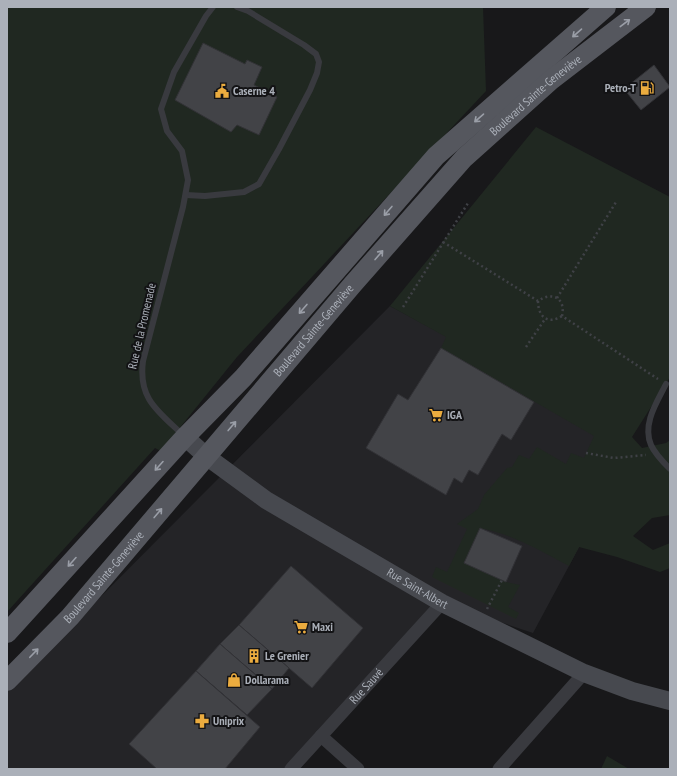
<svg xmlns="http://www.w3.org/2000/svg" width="677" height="776" font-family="'PT Sans Narrow',sans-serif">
  <rect width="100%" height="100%" fill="#18181a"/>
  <path fill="#242427" d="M390 306 632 437 599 510 533 633 440 602 289 769H7V691Z"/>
  <g fill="#202821">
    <path d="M7 7H483L486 91 237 357 161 451 155 448 7 612Z"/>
    <path d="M536 127 670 197V377L632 437 642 448 666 443 670 440V515L652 518 633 536 653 550 670 543V568L660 572 617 557 579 547 569 566C541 551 512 534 480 528L464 563 506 582 520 585 508 607 519 613 516 619 432 577 436 567 447 572 467 529 457 524 478 509 484 495 507 468 512 467 519 455 529 459 537 447 566 464 571 453 584 458 594 436 441 348 446 337 390 306Z"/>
    <path d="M607 756 629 769H601Z"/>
  </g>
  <g fill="#424347" stroke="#323236">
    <path d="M203 43 245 64 247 60 262 67 254 85 277 97 259 135 237 125 231 132 175 100Z"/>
    <path d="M654 65 670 87 641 110 624 89Z"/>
    <path d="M441 348 534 402 511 440 502 434 478 475 469 470 462 483 454 478 446 495 366 448 398 394 408 400Z"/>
    <path d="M480 528 522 546 506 582 464 563Z"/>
    <path d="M291 566 363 628 312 688 239 625Z"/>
    <path d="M239 625 289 668 272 689 220 644Z"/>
    <path d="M220 644 272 689 247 715 196 671Z"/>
    <path d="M196 671 260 727 225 769H157L129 744Z"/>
  </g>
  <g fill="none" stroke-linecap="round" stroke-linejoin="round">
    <g stroke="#3f4146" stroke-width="2.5" stroke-dasharray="2 3" stroke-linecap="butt">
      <path d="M443 242 538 301C552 291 566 298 562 316L658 379"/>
      <path d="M557 298 616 202"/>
      <path d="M538 301C538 317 548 325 562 316"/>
      <path d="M403 307 468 203"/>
      <path d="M526 347 545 319"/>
      <path d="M586 453 614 458 646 455"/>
      <path d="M487 609 502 580"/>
    </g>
    <g stroke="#393a3f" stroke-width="6">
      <path d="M186 195 205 196 244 192 259 184 279 149 310 90 317 73 319 62 316 54 304 45 248 11 237 7"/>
      <path d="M666 384C657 402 642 424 651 445 655 454 663 462 670 469"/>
      <path d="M183 435C158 411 138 399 143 361L183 207 188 180 182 151 167 131 161 109 174 72 206 16 213 7"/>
    </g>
    <g stroke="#393a3f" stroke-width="13">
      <path d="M321 736 358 769"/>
      <path id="s1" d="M291 769 442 603"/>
      <path d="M499 769 584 673"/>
    </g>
    <path stroke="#47494f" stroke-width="18" id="s2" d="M185 437 206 456 266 500 442 603 584 673 632 691 670 701"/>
    <g stroke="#55575e" stroke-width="20">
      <path d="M7 633 185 437 243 378 436 156 606 7"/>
      <path id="s3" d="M7 681 70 617 353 284 464 158 551 80 646 7"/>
    </g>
  </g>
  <defs><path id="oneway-shaft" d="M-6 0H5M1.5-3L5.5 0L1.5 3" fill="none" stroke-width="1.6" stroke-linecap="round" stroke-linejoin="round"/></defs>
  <g stroke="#9a9ea7">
    <use href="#oneway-shaft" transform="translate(625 23) rotate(-37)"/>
    <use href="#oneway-shaft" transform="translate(577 33) rotate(139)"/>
    <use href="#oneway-shaft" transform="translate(479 118) rotate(139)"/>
    <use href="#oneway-shaft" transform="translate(388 211) rotate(131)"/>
    <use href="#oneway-shaft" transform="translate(379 255) rotate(-49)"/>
    <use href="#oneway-shaft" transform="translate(303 309) rotate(131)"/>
    <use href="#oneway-shaft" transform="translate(232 426) rotate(-50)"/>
    <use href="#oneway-shaft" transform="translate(159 466) rotate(132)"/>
    <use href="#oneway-shaft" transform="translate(158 513) rotate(-50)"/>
    <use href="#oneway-shaft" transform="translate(72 562) rotate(132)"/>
    <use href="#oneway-shaft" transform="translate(34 653) rotate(-46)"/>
  </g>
  <defs>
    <symbol id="fuel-bare" viewBox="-9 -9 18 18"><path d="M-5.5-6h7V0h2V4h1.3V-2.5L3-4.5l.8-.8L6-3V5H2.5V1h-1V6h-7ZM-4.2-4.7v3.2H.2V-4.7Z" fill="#ebac3f" stroke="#131315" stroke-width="2.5" paint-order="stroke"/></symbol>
    <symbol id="civic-bare" viewBox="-9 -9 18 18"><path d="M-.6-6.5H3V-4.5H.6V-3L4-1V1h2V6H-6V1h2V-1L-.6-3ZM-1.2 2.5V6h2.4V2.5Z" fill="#ebac3f" stroke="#131315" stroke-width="2.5" paint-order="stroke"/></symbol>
    <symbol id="supermarket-bare" viewBox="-9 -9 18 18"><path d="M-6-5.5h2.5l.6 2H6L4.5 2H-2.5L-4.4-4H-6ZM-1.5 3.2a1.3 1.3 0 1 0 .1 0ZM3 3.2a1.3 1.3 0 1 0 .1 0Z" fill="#ebac3f" stroke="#131315" stroke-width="2.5" paint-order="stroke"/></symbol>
    <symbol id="building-bare" viewBox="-9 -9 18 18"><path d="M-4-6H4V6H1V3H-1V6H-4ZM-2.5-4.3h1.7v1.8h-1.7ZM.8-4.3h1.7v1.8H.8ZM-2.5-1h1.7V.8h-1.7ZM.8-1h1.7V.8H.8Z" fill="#ebac3f" stroke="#131315" stroke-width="2.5" paint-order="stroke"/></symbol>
    <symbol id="shop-bare" viewBox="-9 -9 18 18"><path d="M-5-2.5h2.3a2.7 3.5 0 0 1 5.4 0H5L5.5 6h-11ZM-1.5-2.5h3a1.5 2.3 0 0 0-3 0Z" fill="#ebac3f" stroke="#131315" stroke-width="2.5" paint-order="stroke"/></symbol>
    <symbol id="pharmacy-bare" viewBox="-9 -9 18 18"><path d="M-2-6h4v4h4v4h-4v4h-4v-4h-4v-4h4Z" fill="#ebac3f" stroke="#131315" stroke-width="2.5" paint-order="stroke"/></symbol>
  </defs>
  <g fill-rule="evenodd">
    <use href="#fuel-bare" x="637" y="78" width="20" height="20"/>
    <use href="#civic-bare" x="212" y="81" width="20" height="20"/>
    <use href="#supermarket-bare" x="426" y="405" width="20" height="20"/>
    <use href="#supermarket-bare" x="291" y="617" width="20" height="20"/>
    <use href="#building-bare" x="244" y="646" width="20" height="20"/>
    <use href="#shop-bare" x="224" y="670" width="20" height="20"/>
    <use href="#pharmacy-bare" x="192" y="711" width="20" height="20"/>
  </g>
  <g text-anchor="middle" stroke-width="4" stroke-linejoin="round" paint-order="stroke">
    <g font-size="12" font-weight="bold" fill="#abb0b9" stroke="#131315" text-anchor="start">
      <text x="636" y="92" text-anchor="end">Petro-T</text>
      <text x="233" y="95">Caserne 4</text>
      <text x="447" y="419">IGA</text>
      <text x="312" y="631">Maxi</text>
      <text x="265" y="660">Le Grenier</text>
      <text x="245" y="684">Dollarama</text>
      <text x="213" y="725">Uniprix</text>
    </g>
    <g font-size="12" fill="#abb0b9" stroke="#131315">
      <text dy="4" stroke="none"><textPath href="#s3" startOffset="790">Boulevard Sainte-Geneviève</textPath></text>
      <text transform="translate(142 326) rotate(-77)" y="4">Rue de la Promenade</text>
      <text dy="4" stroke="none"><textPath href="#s3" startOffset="466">Boulevard Sainte-Geneviève</textPath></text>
      <text dy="4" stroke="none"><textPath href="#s3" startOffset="142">Boulevard Sainte-Geneviève</textPath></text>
      <text dy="4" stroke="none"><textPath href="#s2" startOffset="278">Rue Saint-Albert</textPath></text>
      <text dy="4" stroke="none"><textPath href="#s1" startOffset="112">Rue Sauvé</textPath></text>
    </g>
  </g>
  <rect width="677" height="776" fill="none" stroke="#abb0b9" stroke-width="16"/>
</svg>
